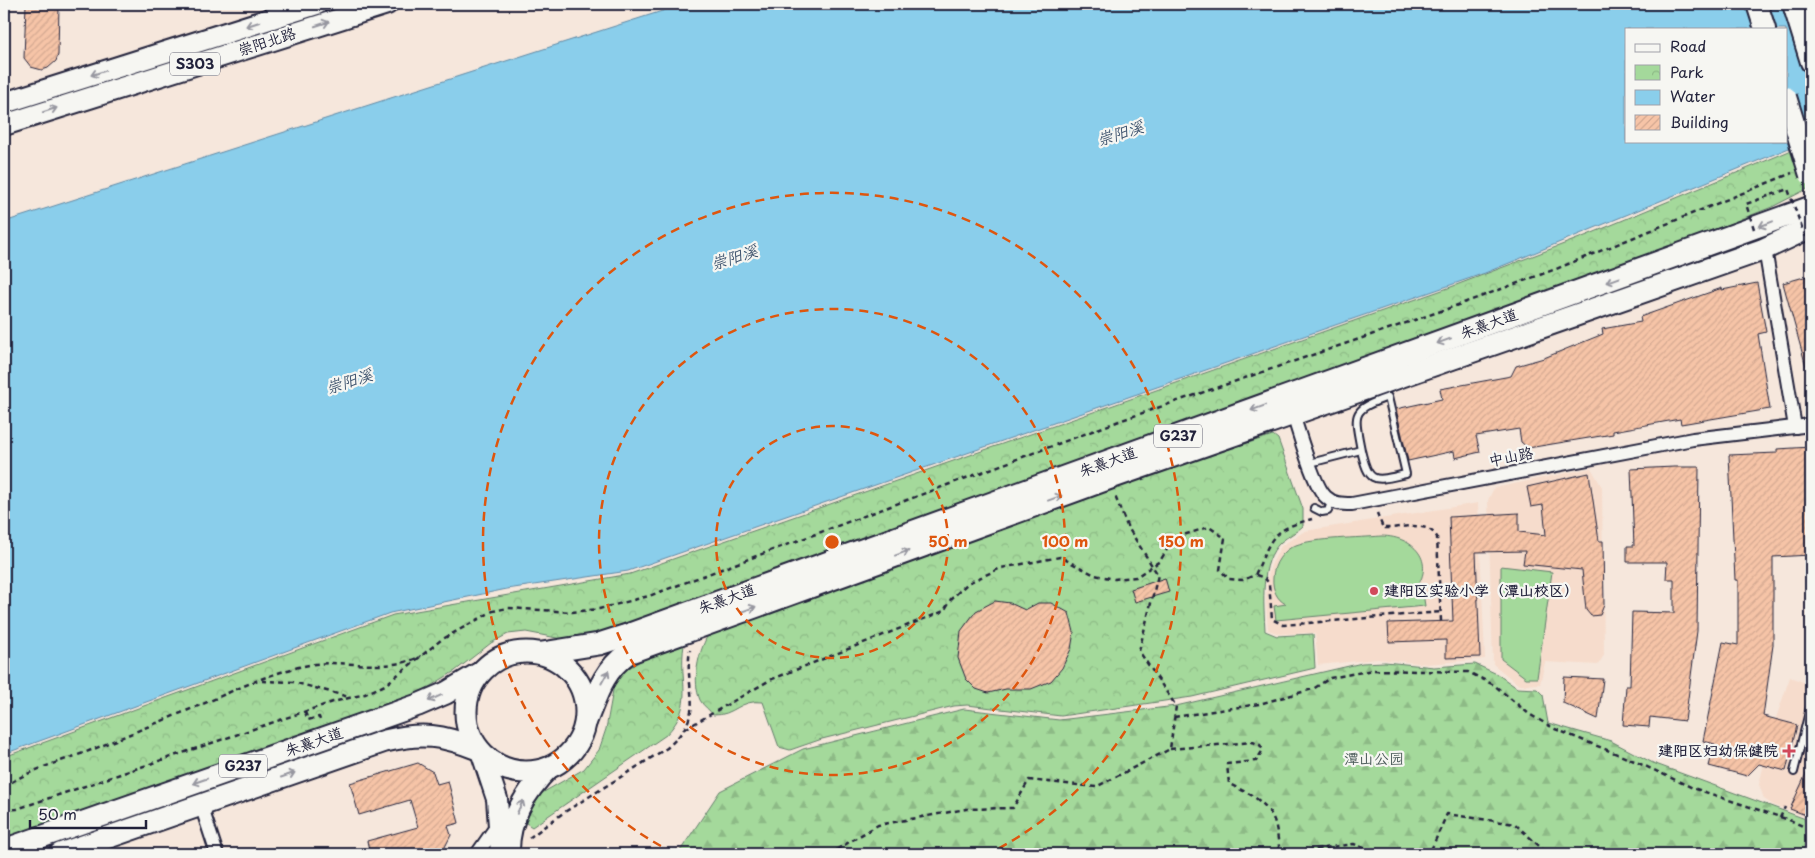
<svg xmlns="http://www.w3.org/2000/svg" width="1815" height="858" font-family="'Playpen Sans','LXGW WenKai TC',sans-serif">
  <defs>
    <pattern id="forest-firs" width="22" height="20" patternUnits="userSpaceOnUse" patternTransform="scale(1.25)"><rect width="22" height="20" fill="#a4d99b"/><path d="M5 1l3.5 6h-7zM16 11l3.5 6h-7z" fill="#8dba86"/></pattern>
    <pattern id="park-crowns" width="20" height="18" patternUnits="userSpaceOnUse" patternTransform="scale(1.25)"><rect width="20" height="18" fill="#a4d99b"/><path d="M2 6a3 3 0 1 1 6 0M12 15a3 3 0 1 1 6 0" fill="none" stroke="#8dba86"/></pattern>
    <pattern id="building-hatch" width="6" height="6" patternUnits="userSpaceOnUse" patternTransform="scale(1.25)"><rect width="6" height="6" fill="#f6c4a7"/><path d="M-1 1l2-2M0 6l6-6M5 7l2-2" fill="none" stroke="#d3a891"/></pattern>
  </defs>
  <rect width="100%" height="100%" fill="#f6e7dc"/>
  <filter id="ink" filterUnits="userSpaceOnUse"><feTurbulence type="fractalNoise" baseFrequency=".02" numOctaves="2"/><feDisplacementMap in="SourceGraphic" scale="10" xChannelSelector="R" yChannelSelector="G"/><feConvolveMatrix kernelMatrix="1 2 1 2 8 2 1 2 1" color-interpolation-filters="sRGB"/></filter>
  <g filter="url(#ink)">
    <g fill="#f6dccc">
      <path d="M1591 468 1602 487 1604 655 1598 665 1545 662 1540 684 1519 685 1493 664 1488 500 1494 488Z"/>
      <path d="M1478 503 1485 659 1427 664 1377 659 1318 665 1315 633 1280 634 1268 630 1266 602 1267 580 1271 565 1281 546 1305 531Z"/>
      <path d="M1790 677 1811 685V819L1773 805 1764 799 1759 784 1776 718Z"/>
    </g>
    <path fill="url(#forest-firs)" stroke="#637e6b" d="M1385 662 1434 667 1475 664 1497 674 1517 688 1537 689 1543 695 1548 723 1611 741 1653 763 1811 821V854H678L720 791 803 749 964 709 1059 720 1176 706 1362 663Z"/>
    <g fill="url(#park-crowns)" stroke="#637e6b">
      <path d="M1811 142V187L1772 207 1437 338 613 631 581 638 562 639 526 632 508 634 491 643 455 671 424 690 326 730 4 842V757L393 615 630 574 1451 287 1585 236Z"/>
      <path d="M1273 435 1278 439 1303 509V526C1297 532 1288 536 1281 542 1259 562 1264 605 1265 631L1277 636 1313 634 1315 668 1192 697 1061 716 967 705 954 706 822 739 790 750 779 747 763 702C739 699 735 716 713 715 710 710 703 706 700 700 692 681 698 653 708 635L896 564 1155 473Z"/>
      <path d="M684 645C678 682 696 704 666 735L532 827 526 823 535 797 584 769 599 750 606 729 614 685 624 671 642 660Z"/>
    </g>
    <g fill="#a4d99b" stroke="#637e6b">
      <path d="M1381 536C1416 536 1439 565 1411 594L1423 593 1425 606 1276 620 1274 606 1286 604C1277 600 1272 589 1273 578 1273 564 1283 550 1296 545 1314 538 1360 538 1381 536Z"/>
      <path d="M1501 566 1552 572 1537 678H1526L1501 659Z"/>
    </g>
    <path fill="#8aceeb" stroke="#6089a5" fill-rule="evenodd" d="M684 4H1811V139L1485 273 628 571 507 589 390 613 4 754V222ZM1626 29H1786V141H1626Z"/>
    <g fill="url(#building-hatch)" stroke="#22223b">
      <path d="M26 4H59L58 55 56 61 48 68 42 70 31 67 24 58Z"/>
      <path d="M1811 275V369L1807 370 1783 283Z"/>
      <path d="M1757 283 1766 332 1758 334 1770 409 1681 424 1680 419 1613 431V434L1528 448 1521 442 1519 429 1476 436 1480 452 1455 458 1454 451 1408 461 1396 409 1442 399 1440 389 1511 376 1516 366 1544 358 1603 334 1602 329 1641 322 1640 317 1722 288V290Z"/>
      <path d="M1811 447V479H1809L1811 555 1773 557V645L1763 716 1797 725 1786 771 1759 764 1747 776 1709 766 1715 744 1703 741 1723 642 1738 645V580H1735L1729 455 1777 453V449Z"/>
      <path d="M1674 467H1699L1697 631 1685 721 1650 717 1649 727 1623 725 1626 686H1630L1632 612 1674 613V579H1666L1667 562H1627V546H1634L1631 469Z"/>
      <path d="M1589 473 1599 541H1603L1604 605 1600 615 1591 616 1586 610 1582 570 1523 564 1525 551 1476 552 1480 657 1446 658V640L1389 642 1388 623 1453 621 1449 517 1519 513V532L1546 535 1543 505 1531 507 1527 487Z"/>
      <path d="M1165 578 1169 592 1135 602 1131 589Z"/>
      <path d="M995 601 1010 603 1025 610 1038 603H1051L1069 613 1074 632 1071 649 1062 668 1051 681 1031 689H1006L988 693 976 689 966 679 958 658 961 631 976 611Z"/>
      <path d="M1564 677 1603 679 1598 719 1563 703Z"/>
      <path d="M418 763 433 772 437 784 448 781 459 823 448 826 451 835 442 853 370 854 367 841 418 827 410 800 359 815 350 783Z"/>
      <path d="M1811 763V817L1790 809Z"/>
    </g>
    <g fill="none" stroke-linecap="round" stroke-linejoin="round">
      <defs>
        <g id="service">
          <path d="M1310 463 1361 450C1369 485 1374 481 1406 474L1388 397C1351 410 1354 413 1361 450"/>
          <path d="M1314 508 1322 512 1328 511 1330 505 1327 499"/>
          <path d="M1794 772 1811 704"/>
        </g>
        <g id="minor">
          <path d="M1765 249 1795 427"/>
          <path d="M1291 409C1298 428 1313 486 1326 497 1333 504 1342 504 1352 504L1693 439 1811 425"/>
          <path d="M201 805 217 854"/>
          <path d="M477 854 498 824"/>
        </g>
        <g id="primary">
          <path d="M1757 4 1765 29"/>
          <path d="M1793 4 1811 62"/>
          <path d="M4 103 317 4"/>
          <path d="M4 125 387 4"/>
          <path d="M482 754 497 799 501 854"/>
          <path d="M509 850C509 817 528 789 550 767"/>
        </g>
        <g id="trunk">
          <circle cx="526" cy="712" r="60"/>
          <path d="M542 653 599 644 624 636 1811 207"/>
          <path d="M586 721C597 694 603 671 628 653L1108 479 1762 250 1811 227"/>
          <path d="M4 850 418 705 446 693 478 674"/>
          <path d="M60 854 385 741C422 732 442 735 478 749"/>
        </g>
      </defs>
      <use href="#service" stroke="#22223b" stroke-width="10"/>
      <use href="#minor" stroke="#22223b" stroke-width="16"/>
      <use href="#primary" stroke="#22223b" stroke-width="24"/>
      <use href="#trunk" stroke="#22223b" stroke-width="25"/>
      <g stroke="#22223b" stroke-width="2.5" stroke-dasharray="5 4" stroke-linecap="butt">
        <path d="M1809 248 1811 254"/>
        <path d="M1377 513 1383 528C1400 529 1426 519 1437 537L1441 621"/>
        <path d="M1256 575 1265 578 1269 584 1272 619 1283 625 1441 612"/>
        <path d="M262 681 293 682 349 697"/>
        <path d="M305 712 308 720 319 717 320 720"/>
        <path d="M1174 717 1259 704 1313 689 1330 678 1373 670 1468 672 1494 685 1529 714 1555 729 1632 760 1693 788 1792 821 1811 830"/>
        <path d="M685 729 770 680 944 611 951 599 968 583 1001 568 1060 557 1095 575 1114 579 1136 577 1160 561 1174 538 1209 527 1225 538 1220 570 1229 579 1243 580 1255 575C1272 538 1270 530 1312 519"/>
        <path d="M1170 749 1253 742 1260 745 1263 750 1256 761 1227 764 1229 784C1249 793 1271 803 1276 827 1278 836 1278 845 1281 854"/>
        <path d="M4 787C33 767 69 760 101 746 137 731 174 716 210 701 241 687 275 671 309 665 347 658 385 674 421 656"/>
        <path d="M4 810 17 809 333 702 365 694 385 685 441 640 493 611 508 608 572 612 599 609 649 596 1122 420 1447 309 1556 269 1792 173"/>
        <path d="M1780 818 1785 807"/>
        <path d="M529 838 563 813 667 748C709 711 683 692 690 650"/>
        <path d="M829 854 878 825 966 809 1013 808 1029 780 1096 787 1170 749 1176 706 1139 651 1158 575 1127 526 1115 496"/>
        <path d="M1280 854 1354 844 1379 854"/>
        <path d="M1414 854 1431 850 1447 814 1515 824 1548 854"/>
      </g>
      <use href="#service" stroke="#f6f6f2" stroke-width="6"/>
      <use href="#minor" stroke="#f6f6f2" stroke-width="12"/>
      <use href="#primary" stroke="#f6f6f2" stroke-width="20"/>
      <use href="#trunk" stroke="#f6f6f2" stroke-width="21"/>
      <defs>
        <path id="primary-bridge" d="M1786 97 1810 175"/>
      </defs>
      <use href="#primary-bridge" stroke="#22223b" stroke-width="24" stroke-linecap="butt"/>
      <path stroke="#22223b" stroke-width="2.5" stroke-dasharray="5 4" stroke-linecap="butt" d="M1754 229 1746 204 1788 189 1803 231 1811 246"/>
      <use href="#primary-bridge" stroke="#f6f6f2" stroke-width="20"/>
    </g>
    <defs><path id="oneway-shaft" d="M-6 0H5M1.5-3L5.5 0L1.5 3" fill="none" stroke-width="1.6" stroke-linecap="round" stroke-linejoin="round" transform="scale(1.25)"/></defs>
    <g stroke="#9797a0">
      <use href="#oneway-shaft" transform="translate(253 24) rotate(162)"/>
      <use href="#oneway-shaft" transform="translate(322 24) rotate(-18)"/>
      <use href="#oneway-shaft" transform="translate(98 73) rotate(162)"/>
      <use href="#oneway-shaft" transform="translate(50 110) rotate(-18)"/>
      <use href="#oneway-shaft" transform="translate(1766 224) rotate(159)"/>
      <use href="#oneway-shaft" transform="translate(1613 280) rotate(160)"/>
      <use href="#oneway-shaft" transform="translate(1444 341) rotate(160)"/>
      <use href="#oneway-shaft" transform="translate(1258 408) rotate(160)"/>
      <use href="#oneway-shaft" transform="translate(1055 498) rotate(-20)"/>
      <use href="#oneway-shaft" transform="translate(902 553) rotate(-20)"/>
      <use href="#oneway-shaft" transform="translate(749 609) rotate(-20)"/>
      <use href="#oneway-shaft" transform="translate(605 677) rotate(-61)"/>
      <use href="#oneway-shaft" transform="translate(435 698) rotate(156)"/>
      <use href="#oneway-shaft" transform="translate(288 775) rotate(-19)"/>
      <use href="#oneway-shaft" transform="translate(200 781) rotate(161)"/>
      <use href="#oneway-shaft" transform="translate(520 807) rotate(-65)"/>
    </g>
  </g>
  <g fill="none" stroke="#de560e" stroke-width="2.5" stroke-dasharray="9 6">
    <circle cx="832" cy="542" r="116"/>
    <circle cx="832" cy="542" r="233"/>
    <path d="M674 853A349 349 0 1 1 990 853"/>
  </g>
  <g fill="#d1495b" stroke="#f6f6f2" stroke-width="2">
    <circle cx="1374" cy="591" r="5"/>
    <path d="M1786.5 743.5h5v5h5v5h-5v5h-5v-5h-5v-5h5z"/>
  </g>
  <g text-anchor="middle" stroke-width="4.5" stroke-linejoin="round" paint-order="stroke">
    <g fill="#f6f6f2" stroke="#626272" stroke-width="1">
      <rect x="170" y="52.5" width="50" height="23" rx="4"/>
      <rect x="1154" y="424.5" width="48" height="23" rx="4"/>
      <rect x="219" y="754.5" width="48" height="23" rx="4"/>
    </g>
    <g font-size="14" font-weight="bold" fill="#22223b">
      <text x="195" y="69">S303</text>
      <text x="1178" y="441">G237</text>
      <text x="243" y="771">G237</text>
    </g>
    <g font-size="15" fill="#22223b" stroke="#f6f6f2">
      <text transform="translate(267 42) rotate(-18)" y="5">崇阳北路</text>
      <text transform="translate(1489 324) rotate(-20)" y="5">朱熹大道</text>
      <text transform="translate(1511 457) rotate(-11)" y="5">中山路</text>
      <text transform="translate(1108 462) rotate(-20)" y="5">朱熹大道</text>
      <text transform="translate(727 599) rotate(-20)" y="5">朱熹大道</text>
      <text transform="translate(314 742) rotate(-19)" y="5">朱熹大道</text>
    </g>
    <g font-size="15" font-weight="bold" fill="#22223b" stroke="#f6f6f2" text-anchor="start">
      <text x="1384" y="596">建阳区实验小学（潭山校区）</text>
      <text x="1778" y="756" text-anchor="end">建阳区妇幼保健院</text>
    </g>
    <g font-size="15" fill="#495958" stroke="#f6f6f2">
      <text x="1374" y="764">潭山公园</text>
    </g>
    <g font-size="16" font-style="italic" fill="#415670" stroke="#f6f6f2">
      <text transform="translate(1120 133) rotate(-18)" y="6">崇阳溪</text>
      <text transform="translate(734 257) rotate(-18)" y="6">崇阳溪</text>
      <text transform="translate(349 381) rotate(-18)" y="6">崇阳溪</text>
    </g>
  </g>
  <circle cx="832" cy="542" r="8" fill="#de560e" stroke="#f6f6f2" stroke-width="2.5"/>
  <g font-size="15" text-anchor="middle" font-weight="bold" fill="#de560e" stroke="#f6f6f2" stroke-width="4.5" stroke-linejoin="round" paint-order="stroke">
    <text x="948" y="547">50 m</text>
    <text x="1065" y="547">100 m</text>
    <text x="1181" y="547">150 m</text>
  </g>
  <rect width="1815" height="858" fill="none" stroke="#f6f6f2" stroke-width="20"/>
  <rect x="10" y="10" width="1795" height="838" fill="none" stroke="#22223b" stroke-width="2" filter="url(#ink)"/>
  <rect x="1625" y="28" width="162" height="115" fill="#f6f6f2" stroke="#a1a1a9"/>
  <rect x="1635" y="44" width="25" height="8" fill="#f6f6f2" stroke="#a1a1a9"/>
  <text x="1670" y="52" font-size="15" fill="#22223b">Road</text>
  <rect x="1635" y="65" width="25" height="15" fill="url(#park-crowns)" stroke="#a1a1a9"/>
  <text x="1670" y="78" font-size="15" fill="#22223b">Park</text>
  <rect x="1635" y="90" width="25" height="15" fill="#8aceeb" stroke="#a1a1a9"/>
  <text x="1670" y="102" font-size="15" fill="#22223b">Water</text>
  <rect x="1635" y="115" width="25" height="15" fill="url(#building-hatch)" stroke="#a1a1a9"/>
  <text x="1670" y="128" font-size="15" fill="#22223b">Building</text>
  <path d="M30 820v8h116v-8" fill="none" stroke="#22223b" stroke-width="2.5"/>
  <text x="38" y="820" font-size="15" fill="#22223b" stroke="#f6f6f2" stroke-width="4" paint-order="stroke">50 m</text>
</svg>
